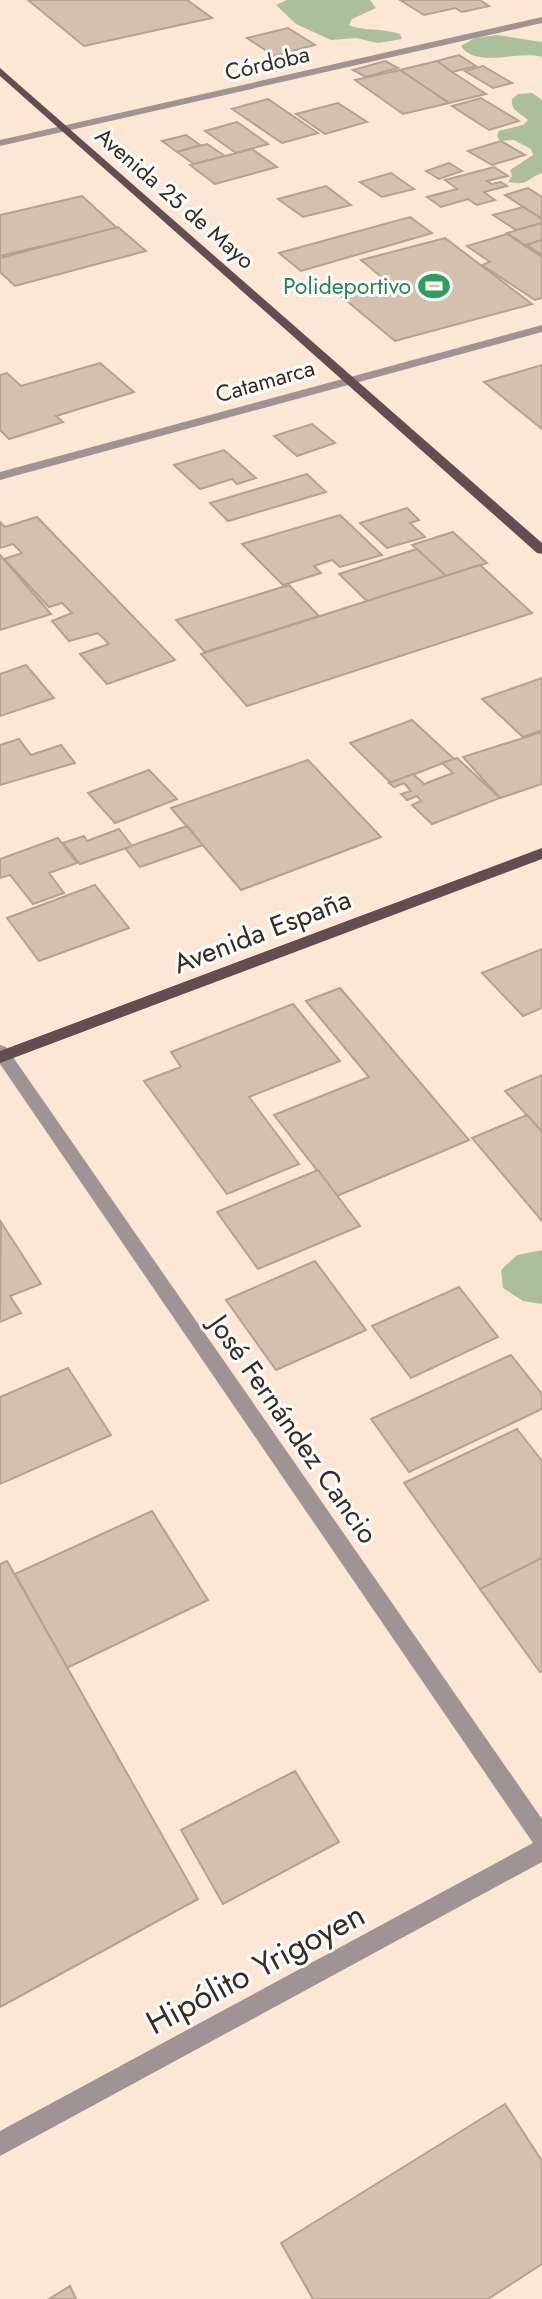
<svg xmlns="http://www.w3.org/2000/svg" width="542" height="2299" font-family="Jost,sans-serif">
  <rect width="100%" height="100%" fill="#fbe7d3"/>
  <g fill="#acbf9c">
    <path d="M287 0H370L376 8 352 19 349 25C359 31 384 28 400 34L402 39 378 43 356 38 331 40 296 24 276 5Z"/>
    <path d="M497 35 542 42V57C518 50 476 69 461 46L475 38Z"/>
    <path d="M532 93 542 100V173C526 179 529 186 508 182L512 176 510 170 533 155 531 149 514 140 501 141 497 137 499 131 523 125 528 120C521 113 510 111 512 99L518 94Z"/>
    <path d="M542 1250V1304L523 1301 503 1288 501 1270 517 1255Z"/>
  </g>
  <g fill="#d4c1ad" stroke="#b4a18e" stroke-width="2">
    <path d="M28 0H187L212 18 84 46Z"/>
    <path d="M400 0H480L489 6 462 12 455 8 424 15Z"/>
    <path d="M288 28 315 45 274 56 247 38Z"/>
    <path d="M459 55 476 66 452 72 437 61Z"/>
    <path d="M385 61 398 68 366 77 353 70Z"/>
    <path d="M437 61 452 72 486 94 449 103 400 70Z"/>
    <path d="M483 66 512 83 493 88 465 71Z"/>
    <path d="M400 70 449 103 403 114 355 80Z"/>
    <path d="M481 98 519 121 489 130 452 106Z"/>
    <path d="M268 99 318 133 282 143 232 109Z"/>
    <path d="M338 103 367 122 325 134 296 114Z"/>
    <path d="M237 122 268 144 236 153 205 131Z"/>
    <path d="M186 135 200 145 177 152 162 141Z"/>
    <path d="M501 141 525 155 492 165 468 151Z"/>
    <path d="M207 144 225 156 194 164 177 152Z"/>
    <path d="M252 149 277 167 215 184 190 165Z"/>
    <path d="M449 163 462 171 439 179 426 171Z"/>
    <path d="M494 167 508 176 487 181 492 184 501 182 507 186 484 192 495 200 477 205 468 199 441 207 427 197 457 189 445 180Z"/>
    <path d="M391 173 414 189 382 197 360 182Z"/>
    <path d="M326 186 351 205 303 217 278 199Z"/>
    <path d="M528 188 542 197V219L505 195Z"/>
    <path d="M82 196 117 228 0 256V215Z"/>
    <path d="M523 207 542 219V223L516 230 493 215Z"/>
    <path d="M410 217 432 233 301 271 279 253Z"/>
    <path d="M542 223V240L525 245 507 233Z"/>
    <path d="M118 227 146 251 15 286 0 272V258Z"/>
    <path d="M507 234 542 257V298L535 300 482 265 490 262 467 246Z"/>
    <path d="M445 238 532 304 395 341 336 292 385 280 361 260Z"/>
    <path d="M542 240V255L527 245Z"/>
    <path d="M100 363 134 392 56 416 63 422 9 439 0 430V375L7 373 21 386Z"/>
    <path d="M542 365V429L484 382Z"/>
    <path d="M312 424 335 443 297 456 274 436Z"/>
    <path d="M224 450 256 478 237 484 232 479 200 489 174 465Z"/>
    <path d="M307 474 326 492 228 521 210 503Z"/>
    <path d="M407 508 419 520 410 523 425 537 387 548 360 523Z"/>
    <path d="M340 515 382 555 340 567 332 560 314 566 321 573 283 585 242 544Z"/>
    <path d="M37 517 175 660 107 684 80 654 109 644 98 633 69 641 52 621 72 613 62 603 49 607 4 559 22 553 13 544 0 548V522L5 527Z"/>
    <path d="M453 532 487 563 446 576 412 545Z"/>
    <path d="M417 549 446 576 367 601 339 574Z"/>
    <path d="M0 555 51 614 0 630Z"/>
    <path d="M480 565 532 613 247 706 201 654Z"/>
    <path d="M289 585 319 616 205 652 176 620Z"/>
    <path d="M26 665 54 698 0 716V674Z"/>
    <path d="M542 678V730L523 737 482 699Z"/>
    <path d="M412 720 454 759 391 783 350 743Z"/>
    <path d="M542 732V784L500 798 463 757Z"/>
    <path d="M19 739 31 755 61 745 75 763 0 785V745Z"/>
    <path d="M457 758 500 798 432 824 412 805 421 801 417 796 407 800 401 794 411 791 404 783 394 787 389 783 413 774 424 784 453 773 442 763Z"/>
    <path d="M308 760 381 837 241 890 171 808Z"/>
    <path d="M149 770 177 799 115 823 88 793Z"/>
    <path d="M187 826 203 845 140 867 125 848Z"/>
    <path d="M119 829 132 846 80 864 63 843 84 836 87 841Z"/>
    <path d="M58 838 77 863 49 873 64 893 33 904 10 875 0 878V859Z"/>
    <path d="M95 885 129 928 39 961 7 918Z"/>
    <path d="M542 949V1008L523 1016 482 973Z"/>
    <path d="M340 988 469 1140 337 1196 274 1115 369 1077 306 1001Z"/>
    <path d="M293 1004 340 1061 249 1097 299 1164 227 1194 144 1081 181 1067 171 1052Z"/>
    <path d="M542 1075V1132L505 1091Z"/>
    <path d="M527 1115 542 1132V1221L472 1138Z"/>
    <path d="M318 1170 360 1226 258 1269 217 1212Z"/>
    <path d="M1 1222 41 1284 10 1296 21 1313 0 1322Z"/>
    <path d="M315 1261 366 1330 276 1370 226 1300Z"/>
    <path d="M459 1287 498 1337 411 1378 372 1326Z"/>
    <path d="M511 1355 542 1394V1409L409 1472 371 1419Z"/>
    <path d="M68 1368 111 1435 0 1484V1397Z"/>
    <path d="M517 1429 542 1461V1558L480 1589 404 1483Z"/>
    <path d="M152 1511 208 1600 67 1668 15 1574Z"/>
    <path d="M542 1558V1671L540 1672 480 1589Z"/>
    <path d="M7 1561 198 1899 0 2007V1564Z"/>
    <path d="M295 1771 339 1842 223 1904 181 1830Z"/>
    <path d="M505 2104 542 2161V2264L488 2299H313L281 2243Z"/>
    <path d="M70 2286 76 2299H49Z"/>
  </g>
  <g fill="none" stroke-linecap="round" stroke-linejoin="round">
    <g fill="#a09395" fill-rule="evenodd">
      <path d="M542 17V23L0 146V140Z"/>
      <path d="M542 325V332L0 480V472Z"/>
      <path d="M0 1045 6 1047 542 1819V1862L0 2156V2131L533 1843 0 1064Z"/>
    </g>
    <g fill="#624d50" fill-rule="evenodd">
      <path d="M0 68 542 543V554L537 553 0 76Z"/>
      <path d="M542 848V859L0 1063V1051Z"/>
    </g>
  </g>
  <defs>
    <symbol id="stadium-bare" viewBox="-9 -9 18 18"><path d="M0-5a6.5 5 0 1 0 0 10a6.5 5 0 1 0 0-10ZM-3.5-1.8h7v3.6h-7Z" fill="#2e9e5b" stroke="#fff" stroke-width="2.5" paint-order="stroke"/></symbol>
  </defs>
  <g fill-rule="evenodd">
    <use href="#stadium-bare" x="412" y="264" width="44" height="44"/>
  </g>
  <g text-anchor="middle" stroke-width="6" stroke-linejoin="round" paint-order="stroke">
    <g font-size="23" fill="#352d25" stroke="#fff">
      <text transform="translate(267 63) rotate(-13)" y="8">Córdoba</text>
      <text transform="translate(175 198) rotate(41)" y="8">Avenida 25 de Mayo</text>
      <text transform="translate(265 381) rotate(-16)" y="8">Catamarca</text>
    </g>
    <g font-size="23" fill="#27864d" stroke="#fff" text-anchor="end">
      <text x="411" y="294">Polideportivo</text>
    </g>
    <g font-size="28" fill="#352d25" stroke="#fff">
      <text transform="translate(262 931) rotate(-21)" y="10">Avenida España</text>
      <text transform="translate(294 1429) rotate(55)" y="10">José Fernández Cancio</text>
    </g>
    <g font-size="33" fill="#352d25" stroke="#fff">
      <text transform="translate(255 1968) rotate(-28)" y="12">Hipólito Yrigoyen</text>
    </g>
  </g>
</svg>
